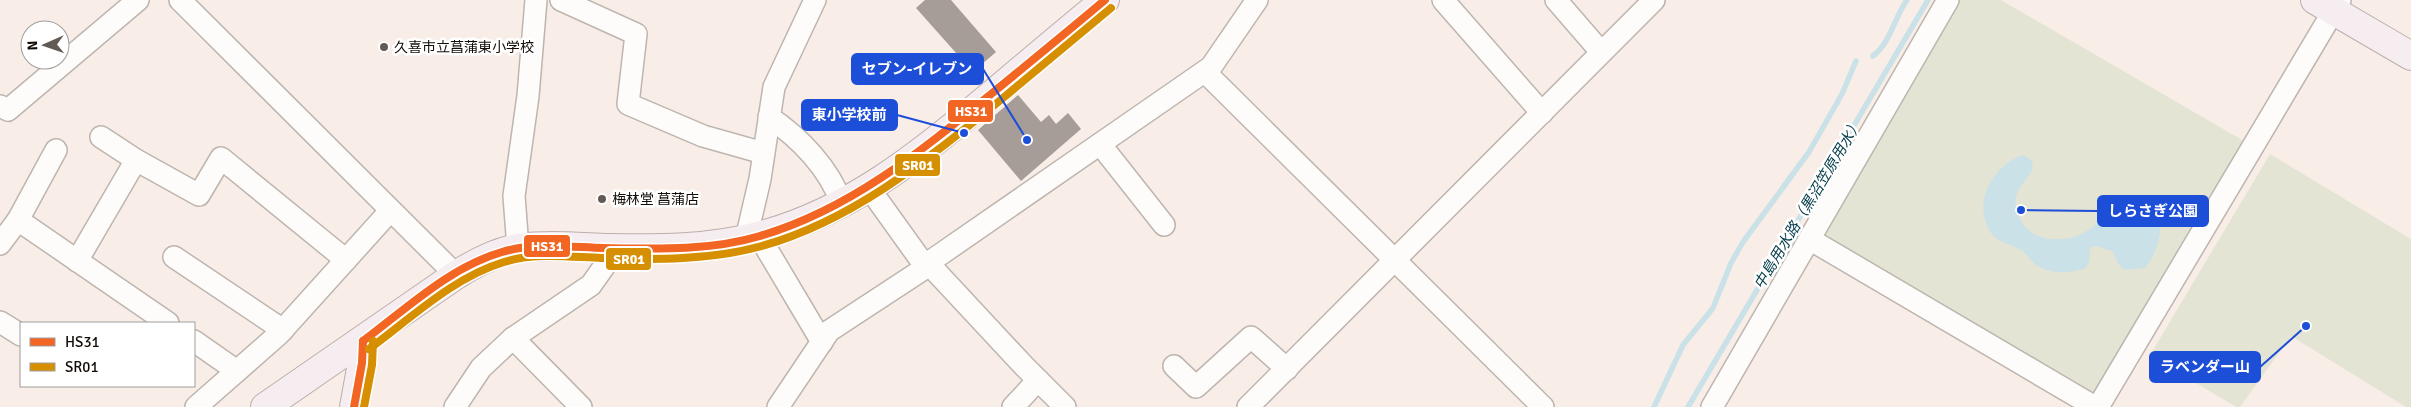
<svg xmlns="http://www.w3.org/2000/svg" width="2411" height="407" font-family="Signika,'Noto Sans JP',sans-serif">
  <rect width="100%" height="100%" fill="#f8eee7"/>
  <g fill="#e4e4d4">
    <path d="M1958 0H2001L2244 141 2097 394 2089 396 1825 239 1824 232Z"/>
    <path d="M2270 154 2411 239V407H2406L2291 336 2240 407H2236L2150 355Z"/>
  </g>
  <path fill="#cae1e8" d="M2023 155C2045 165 2024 178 2018 191 2011 206 2020 226 2034 234 2044 240 2059 240 2071 238 2098 231 2115 199 2146 207 2157 210 2160 215 2160 226 2161 240 2154 257 2145 268L2125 270 2119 265 2112 251 2096 246 2090 248 2089 262 2086 268C2071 273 2052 275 2038 266 2031 262 2027 254 2021 250 2011 244 1998 243 1991 233 1971 203 1993 165 2023 155Z"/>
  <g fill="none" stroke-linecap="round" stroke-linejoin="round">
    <g stroke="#cae1e8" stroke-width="5.5">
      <path d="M1873 56C1891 42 1894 18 1907 0"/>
      <path d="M1654 407 1683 345 1713 308 1731 263 1743 242 1809 152 1842 94 1856 61"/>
      <path d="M1688 407 1928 0"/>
    </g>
  </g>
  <g fill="#a69d98">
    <path d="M925 0H951L996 52 973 72 916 8Z"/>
    <path d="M1018 95 1041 122 1049 115 1056 124 1068 113 1081 129 1021 181 978 130Z"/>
  </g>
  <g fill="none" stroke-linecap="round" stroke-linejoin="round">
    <defs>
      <g id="minor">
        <path d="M180 0 456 275"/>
        <path d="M561 0 636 34 628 104 703 136 763 153"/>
        <path d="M1443 0 1542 113"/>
        <path d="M1556 0 1601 52"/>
        <path d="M1205 72 1543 407"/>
        <path d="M0 106 8 110 138 0"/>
        <path d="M769 117C800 138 829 168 842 204"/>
        <path d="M101 137 136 160 199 195 221 158 346 260"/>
        <path d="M1100 144 1164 225"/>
        <path d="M56 150 18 220 168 323"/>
        <path d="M869 188 925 266"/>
        <path d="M759 236 822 342"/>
        <path d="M746 239 760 179 774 87 815 0"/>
        <path d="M1811 240 2095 407"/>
        <path d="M0 244 18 220"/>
        <path d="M518 248 514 196 528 96 536 0"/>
        <path d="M174 257 283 330"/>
        <path d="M77 261 136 160"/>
        <path d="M928 263 1024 366 1065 407"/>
        <path d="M0 322 21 335"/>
        <path d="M513 338 581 407"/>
        <path d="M194 341 237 371"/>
        <path d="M1174 366 1196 387 1251 337 1287 369"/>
        <path d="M196 407 279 334 390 211"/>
        <path d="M455 407 481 368 513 338 591 285 617 248"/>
        <path d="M778 407 829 331 922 270 928 263 1211 67 1257 0"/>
        <path d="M1013 407 1038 380"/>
        <path d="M1248 407 1654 0"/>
        <path d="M1712 407 1948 0"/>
        <path d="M2098 407 2340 0"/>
      </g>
      <g id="major">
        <path d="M2315 0 2411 56"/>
        <path d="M265 407 456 275C475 263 495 252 518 248 547 244 579 247 608 248 657 249 710 249 758 236 848 213 920 155 989 97 1027 65 1066 32 1105 0"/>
        <path d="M354 407 362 363 363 341"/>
      </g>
    </defs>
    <use href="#minor" stroke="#bdb5ae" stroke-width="24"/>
    <use href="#major" stroke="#beafae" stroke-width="30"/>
    <use href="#minor" stroke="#fefcfb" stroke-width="21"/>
    <use href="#major" stroke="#f5edef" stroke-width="28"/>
    <defs>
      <g id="bus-1">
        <path d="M363 341C406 309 450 267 502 252 535 242 570 247 604 248 655 249 710 251 760 236 849 210 920 152 990 95 1029 63 1067 32 1105 0"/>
        <path d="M354 407 362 363 363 341"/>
      </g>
      <g id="bus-2">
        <path d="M369 349C411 318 454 277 504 262 535 252 570 257 602 258 655 260 711 260 762 246 853 220 925 161 997 103 1035 71 1073 40 1111 8"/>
        <path d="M364 407 372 365 373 341"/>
      </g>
    </defs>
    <use href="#bus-1" stroke="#fff" stroke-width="11"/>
    <use href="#bus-2" stroke="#fff" stroke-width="11"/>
    <use href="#bus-1" stroke="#f26522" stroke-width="8"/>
    <use href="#bus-2" stroke="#d58f01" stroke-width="8"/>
  </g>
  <g fill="#625a55" stroke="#fff" stroke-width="2">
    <circle cx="384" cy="47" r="5"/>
    <circle cx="602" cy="199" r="5"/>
  </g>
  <g text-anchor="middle" stroke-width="5" stroke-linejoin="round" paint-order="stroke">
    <g font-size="14" fill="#120b06" stroke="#fff" text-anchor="start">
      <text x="394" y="52">久喜市立菖蒲東小学校</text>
      <text x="612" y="204">梅林堂 菖蒲店</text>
    </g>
    <g font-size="15" font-style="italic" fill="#033b49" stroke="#fff">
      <text transform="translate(1808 204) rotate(-59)" y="5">中島用水路（黒沼笠原用水）</text>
    </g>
  </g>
  <path fill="none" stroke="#1d4ed8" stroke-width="2" d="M1027 140L983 69M964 133L897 115M2021 210L2098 211M2306 326L2260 367"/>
  <g fill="#1d4ed8" stroke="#fff" stroke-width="2">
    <circle cx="1027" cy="140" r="5"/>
    <circle cx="964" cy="133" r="5"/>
    <circle cx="2021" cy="210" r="5"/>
    <circle cx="2306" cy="326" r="5"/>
  </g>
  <g fill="#1d4ed8" stroke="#1d4ed8" stroke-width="2">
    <rect x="852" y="54" width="131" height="30" rx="5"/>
    <rect x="802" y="100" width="95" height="30" rx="5"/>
    <rect x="2098" y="196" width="110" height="30" rx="5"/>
    <rect x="2150" y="352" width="110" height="30" rx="5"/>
  </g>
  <g font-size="15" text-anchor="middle" font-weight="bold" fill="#fff">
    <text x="917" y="74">セブン-イレブン</text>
    <text x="849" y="120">東小学校前</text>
    <text x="2153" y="216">しらさぎ公園</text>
    <text x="2205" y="372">ラベンダー山</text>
  </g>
  <g stroke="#fff" stroke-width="2">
    <rect x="947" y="99" width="47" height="24" rx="5" fill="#f26522"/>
    <rect x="894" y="153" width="47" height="24" rx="5" fill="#d58f01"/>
    <rect x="523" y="234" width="48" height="24" rx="5" fill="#f26522"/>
    <rect x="605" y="247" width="47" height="24" rx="5" fill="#d58f01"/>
  </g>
  <g font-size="14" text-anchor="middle" font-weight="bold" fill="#fff">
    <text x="971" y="116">HS31</text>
    <text x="918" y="170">SR01</text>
    <text x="547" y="251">HS31</text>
    <text x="629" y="264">SR01</text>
  </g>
  <rect x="20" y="322" width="175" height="65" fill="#ffffff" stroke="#a09d9b"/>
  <rect x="30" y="338" width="25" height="8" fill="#f26522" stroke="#a09d9b"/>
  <text x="65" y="347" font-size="15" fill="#120b06">HS31</text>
  <rect x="30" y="363" width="25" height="8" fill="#d58f01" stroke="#a09d9b"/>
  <text x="65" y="372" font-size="15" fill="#120b06">SR01</text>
  <g transform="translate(45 45) rotate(268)"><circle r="24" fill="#ffffff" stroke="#a09d9b"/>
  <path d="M0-4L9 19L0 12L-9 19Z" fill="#625a55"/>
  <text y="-8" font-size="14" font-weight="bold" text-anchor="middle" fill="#120b06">N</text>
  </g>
</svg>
